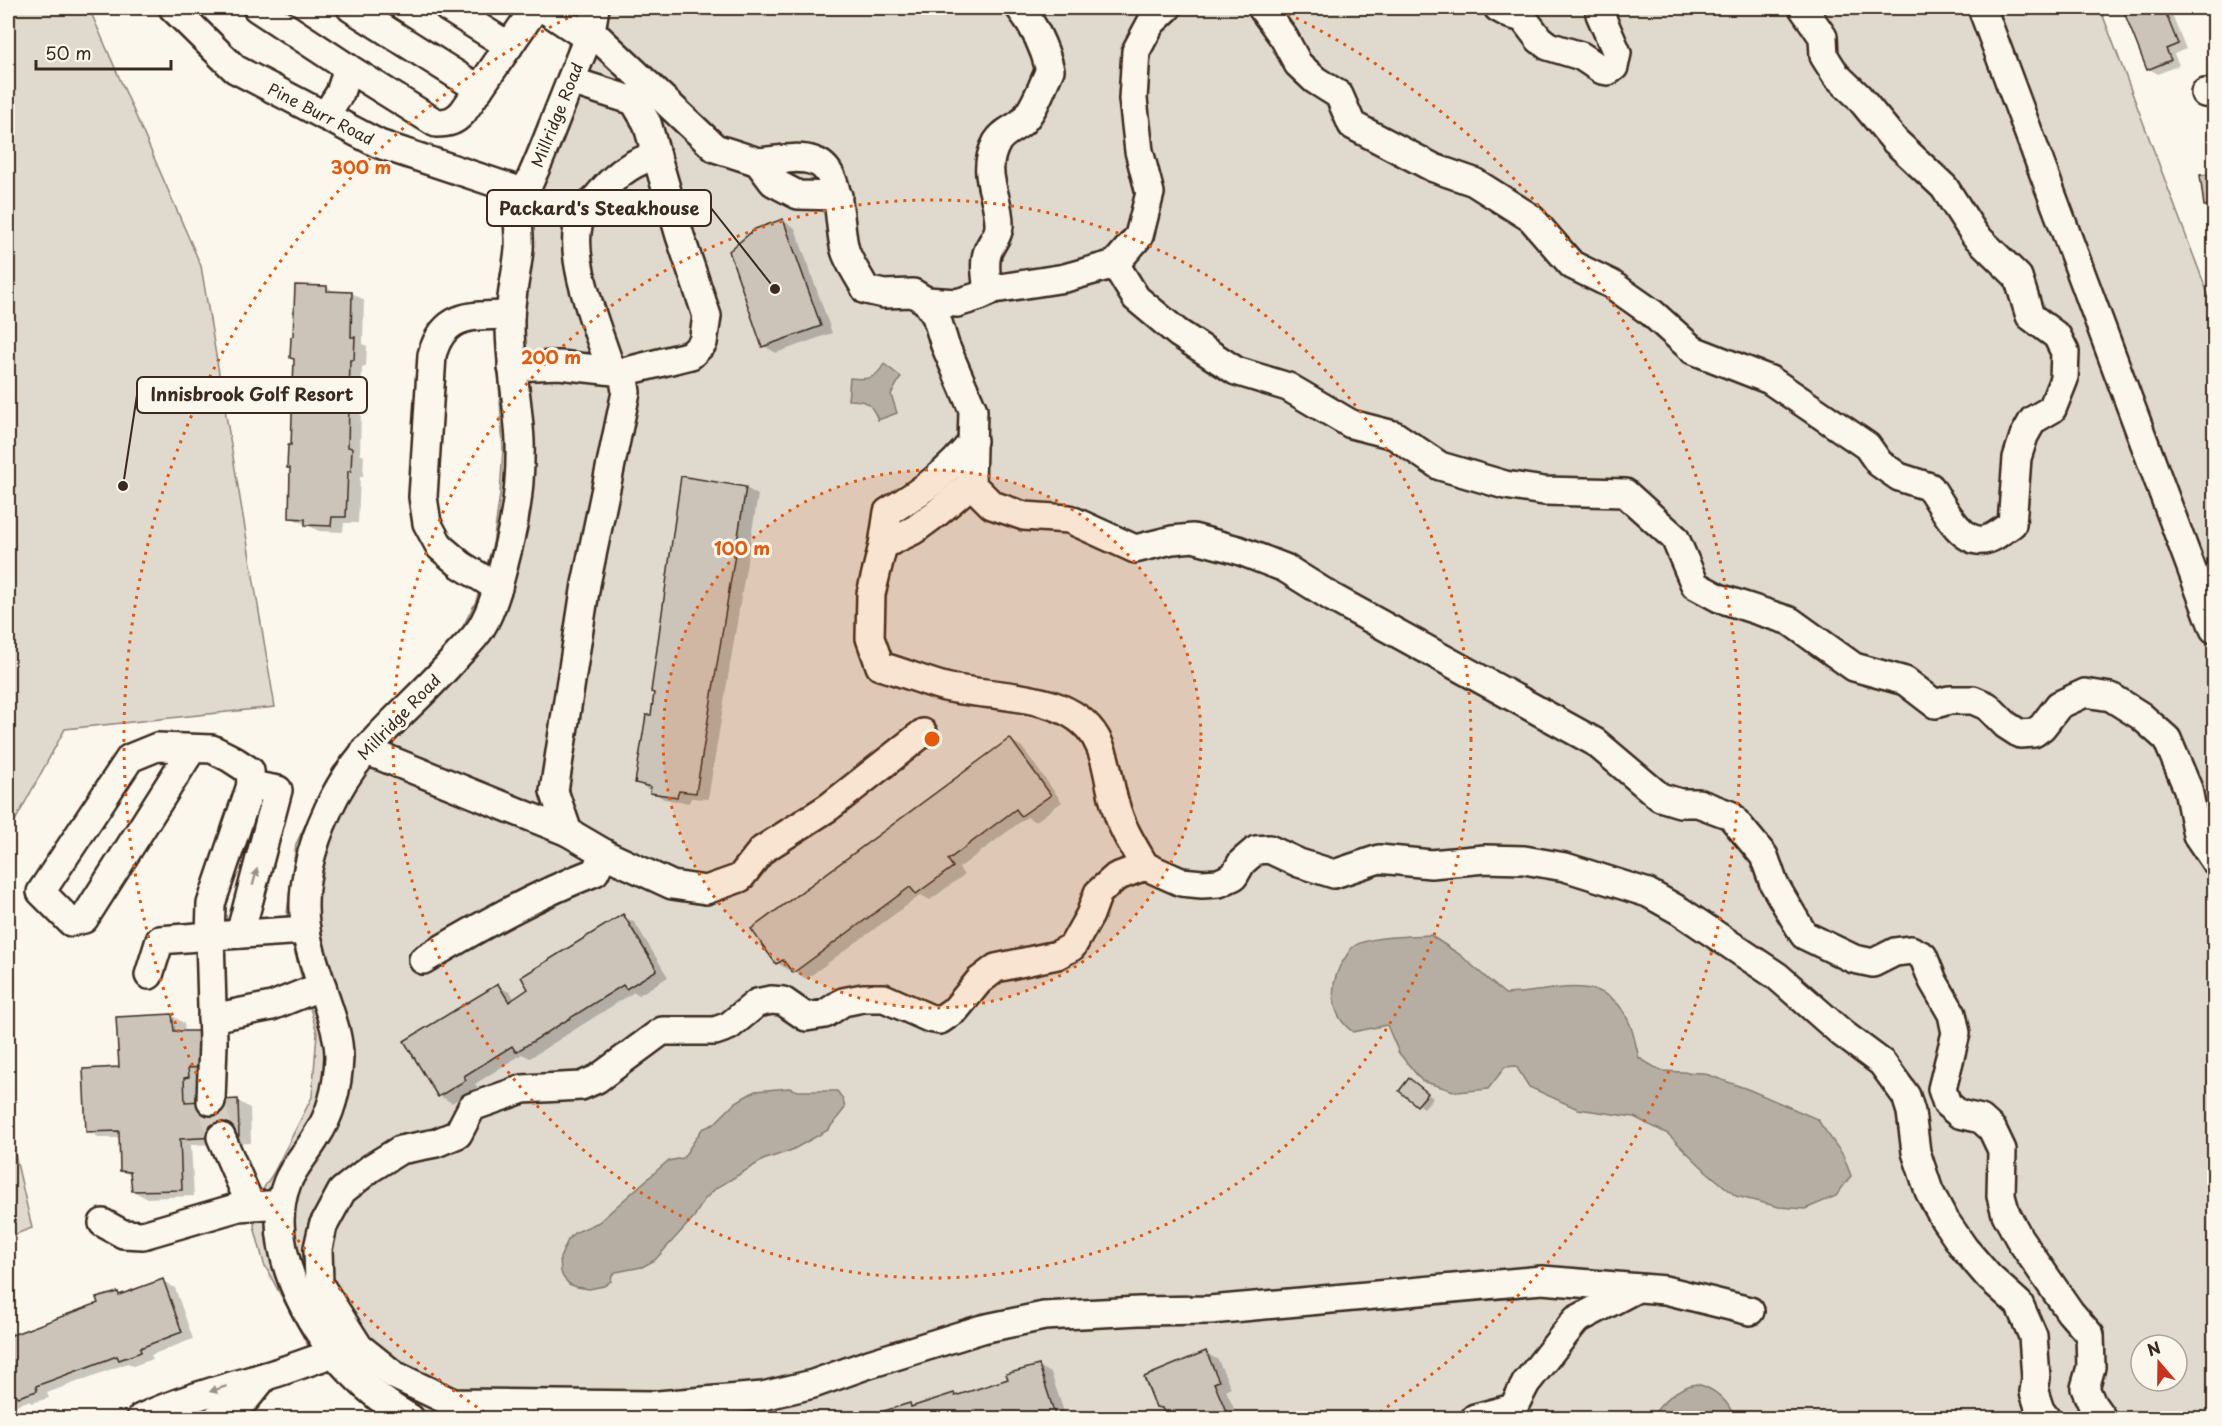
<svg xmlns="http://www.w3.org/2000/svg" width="2222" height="1426" font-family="'Playpen Sans',sans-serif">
  <rect width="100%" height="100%" fill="#fbf7ec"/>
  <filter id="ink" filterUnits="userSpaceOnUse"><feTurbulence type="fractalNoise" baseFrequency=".0167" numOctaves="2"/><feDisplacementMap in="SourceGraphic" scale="12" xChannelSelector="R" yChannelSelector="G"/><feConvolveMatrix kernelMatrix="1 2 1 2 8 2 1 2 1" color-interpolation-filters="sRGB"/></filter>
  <g filter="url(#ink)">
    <g fill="#dfd9ce" stroke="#8d8276" stroke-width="1.5" fill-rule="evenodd">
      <path d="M8 8H89L201 266 275 707 65 729 8 834Z"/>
      <path d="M575 8H2100L2214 310V1418H391L336 1378 307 1344 264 1264 254 1226 260 1194 274 1172 312 1097 317 1033 286 921 296 844 333 768 457 638 476 601 493 544 500 494 503 449 496 333 498 287 520 166 566 55ZM2141 1345H2177V1381H2141Z"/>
      <path d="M8 1124 32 1228 8 1237Z"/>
    </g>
    <g fill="#b6aea2" stroke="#85796d" stroke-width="1.5">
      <path d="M884 364 901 377 891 394 897 413 878 420C871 403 867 400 848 400L850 378C867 380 876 379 884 364Z"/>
      <path d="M1430 935 1459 954 1505 994C1549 994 1606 967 1629 1022 1634 1033 1636 1047 1639 1058L1661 1071 1703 1073 1750 1090 1817 1119 1843 1155 1851 1176 1836 1196 1805 1209 1779 1207 1736 1196 1707 1172 1668 1134 1634 1117 1578 1109 1529 1087 1516 1066 1505 1067 1488 1089 1457 1092 1422 1081 1399 1053 1387 1025 1353 1032C1329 1015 1328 982 1345 958 1347 955 1350 949 1353 947 1366 936 1413 936 1430 935Z"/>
      <path d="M789 1088 798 1091H837L843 1099 845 1108 828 1130 792 1150 763 1160 715 1189 704 1200 694 1217 655 1260 642 1267 616 1272 612 1275 611 1281 604 1286 589 1289 577 1287 569 1284 563 1277 561 1272 560 1258 568 1240 574 1233 599 1222 662 1166 668 1161 683 1158 702 1129 714 1124 736 1102 755 1091Z"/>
      <path d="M1697 1384C1716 1389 1728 1401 1735 1418H1651C1661 1403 1678 1386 1697 1384Z"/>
    </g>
    <g fill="#0003">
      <path d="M2137 8H2183L2184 9 2172 14 2186 49 2174 54 2179 65 2158 74 2149 69 2126 13Z"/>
      <path d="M2213 8H2214V28L2209 25Z"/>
      <path d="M2212 160H2214V208H2211L2205 205 2214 175Z"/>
      <path d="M783 221 795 228 832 333 776 353 764 346Z"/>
      <path d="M327 287 335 292 352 293 364 300 363 344 367 346 366 366 362 367 360 454 364 456 363 477H360L358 523H344L343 532 319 531 290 517 293 446Z"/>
      <path d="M746 488 758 495 708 799 691 798 689 803 664 799 636 782 652 717Z"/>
      <path d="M1010 740 1022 747 1062 802 1035 822 1027 817 959 868 964 875 930 900 921 895 806 979 791 969 789 970 777 963Z"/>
      <path d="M623 916 635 923 668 977 639 995 634 992 530 1058 522 1054 475 1084 478 1087 452 1103 440 1096 498 986 511 993 515 1000Z"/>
      <path d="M172 1016 184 1023 185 1032H201V1084H196L197 1103 238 1101 250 1108 251 1143 191 1145 194 1196 146 1198 133 1191 132 1176 122 1171 120 1138H100L88 1131 121 1069Z"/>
      <path d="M1410 1080 1433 1098 1424 1108 1401 1091Z"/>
      <path d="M163 1281 175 1288 193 1339 151 1355 153 1359 133 1366 128 1363 47 1393 49 1398 32 1403 28 1401 8 1408V1334L14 1335 100 1304 117 1294 121 1296Z"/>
      <path d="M1205 1352 1218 1360 1231 1388 1226 1390 1238 1418H1168L1164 1410 1157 1406Z"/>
      <path d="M1039 1366 1051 1373 1066 1418H866L910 1404 915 1407 954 1395 958 1397 1010 1380Z"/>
    </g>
    <g fill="#ccc4b9" stroke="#3b2a1e" stroke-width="1.5">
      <path d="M2134 8H2167L2164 9 2178 44 2166 49 2171 60 2147 70 2124 12Z"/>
      <path d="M2211 158H2214V205L2204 206 2200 175 2212 174Z"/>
      <path d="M783 219 821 326 762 347 729 251 755 229Z"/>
      <path d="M295 285 327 286V291L352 292 351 337H355L354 360H350L348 447 352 448 351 471H348L346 517H332L331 526 305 525V519L289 518 290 468H287L288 445H291L294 359 290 358 291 337 293 336Z"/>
      <path d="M681 476 746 487 696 793 679 791 677 797 650 793 651 787 635 783 646 715H651L654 693 651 692Z"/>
      <path d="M1010 738 1051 795 1021 816 1016 809 948 860 953 867 916 894 910 887 793 973 783 960 776 964 751 929Z"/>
      <path d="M623 914 657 970 626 989 623 985 516 1052 512 1046 464 1076 466 1080 438 1097 404 1041 498 984 509 1002 528 989 521 977Z"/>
      <path d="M172 1014 174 1031H201L203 1067 188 1068 189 1077 184 1078 185 1102 238 1099 239 1136 180 1139 182 1190 132 1191 130 1172 120 1171 119 1131 86 1132 83 1069 119 1067 116 1017Z"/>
      <path d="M1409 1078 1428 1093 1417 1106 1399 1091Z"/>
      <path d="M163 1279 182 1332 140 1348 141 1352 119 1360 117 1356 36 1386 37 1391 18 1397 16 1394 8 1397V1333L11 1332 12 1335 98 1303 96 1298 118 1292 119 1295Z"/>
      <path d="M1206 1351 1219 1381 1214 1383 1229 1418H1166L1162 1408 1156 1407 1144 1377Z"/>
      <path d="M1039 1365 1056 1418H861L910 1403 911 1407 954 1393 955 1396 1008 1379 1006 1374Z"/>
    </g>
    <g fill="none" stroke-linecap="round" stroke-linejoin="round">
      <path stroke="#d5cec3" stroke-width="27" stroke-dasharray="27 14" stroke-linecap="butt" d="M211 1101 221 1137"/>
      <defs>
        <g id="minor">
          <path d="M173 8 235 69 379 144 526 193"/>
          <path d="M257 8 348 68 436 123C449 123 455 121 463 112L535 8"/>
          <path d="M351 8 479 89"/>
          <path d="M448 8 509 46"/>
          <path d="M543 8 588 38"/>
          <path d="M1262 8 1284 38 1298 64 1315 80 1339 95 1352 125 1434 168 1474 182 1531 218 1572 265 1611 284 1652 313 1693 350 1770 380 1867 446 1879 463 1899 477 1930 487C1941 503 1960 544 1984 540 1993 539 2004 529 2012 524L2017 458 2024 436 2033 420 2052 409 2064 379 2065 352 2057 336 2030 316 2018 277 1975 235 1944 187 1895 141 1858 96 1836 75 1824 56 1823 37 1803 8"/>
          <path d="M1498 8 1509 14 1523 18 1539 39 1548 46 1581 56 1602 70 1608 71 1614 67 1617 53 1600 14V8"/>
          <path d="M1982 8 2214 629"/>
          <path d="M591 31 715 148 774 167"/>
          <path d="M571 81 634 101 647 123 680 236 707 316 703 343 691 355 623 372"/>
          <path d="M2205 93 2214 94"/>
          <path d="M325 116 340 93 348 68"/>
          <path d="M838 196 798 195 773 182 758 162C775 161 797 155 814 161 845 171 837 230 846 253 851 266 860 278 866 290L884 294 913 293 926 301 936 316 945 345 973 410 971 484 937 513 914 530 883 545"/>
          <path d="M1115 264 1136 298 1178 333 1236 371 1288 387 1351 424 1394 435 1440 466 1505 485 1544 491 1625 493 1675 538 1695 585 1719 598 1790 621 1854 667 1905 681 1935 704 1949 700H1973L1987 706 2006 725 2020 734 2034 733 2042 727 2059 705 2085 693 2111 697 2141 716 2167 739 2188 789 2197 835 2214 860"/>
          <path d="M988 292C987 280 983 263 988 251 991 243 999 235 999 226 1000 195 979 175 997 142 1003 132 1014 129 1022 122 1035 109 1042 86 1050 70 1044 46 1035 27 1020 8"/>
          <path d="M926 301 957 303 980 296 994 289 1065 278 1115 264 1139 236 1150 193 1139 151 1133 99 1136 51 1151 23 1167 8"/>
          <path d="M512 367 559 365 623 372 626 392 586 584 554 791 568 832 609 856 672 885 706 890 740 878 762 850 829 807 923 733"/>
          <path d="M611 370C599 331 566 258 580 219 584 209 597 198 603 190 617 174 636 160 657 156"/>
          <path d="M973 441C949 472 921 492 888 512L883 545 871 594 870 638 880 666C902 672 923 681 945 687 992 698 1069 691 1096 738 1108 759 1108 782 1115 804 1121 827 1133 846 1145 866"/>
          <path d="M971 484 992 505 1024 516 1069 519 1135 549 1172 540 1193 538 1238 550 1285 568 1333 598 1595 742 1660 797 1680 803H1698L1730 815 1764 856 1774 884 1804 935 1854 959 1873 963 1895 952 1911 950 1923 956 1933 981 1952 1014 1956 1033 1942 1089 1947 1104 1959 1114 1981 1119 1992 1129 2002 1150 2001 1196 2006 1214 2019 1238 2070 1312 2090 1335 2091 1367 2085 1388 2092 1404 2102 1418"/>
          <path d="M498 588 461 565 440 547 427 523 423 497 432 355C444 312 473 316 510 315"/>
          <path d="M192 749 84 919 71 922 41 892 130 758 157 747 212 749 230 758 250 771 251 785"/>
          <path d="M365 750 568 832"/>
          <path d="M423 960C479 927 535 895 595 872L604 853"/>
          <path d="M149 975 160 940 210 936 211 904 251 785 278 790 240 934"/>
          <path d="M212 1018 272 1006 322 986"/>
          <path d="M211 1101 213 1043 210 936 306 930"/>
          <path d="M221 1137 251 1206"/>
          <path d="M103 1223 123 1234 143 1235 239 1207 281 1204"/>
          <path d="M1750 1311 1665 1290 1542 1280 1210 1310 1139 1311 1044 1316 982 1329 866 1365 813 1384 763 1396 658 1405 453 1403 394 1375 359 1347 319 1284 318 1248 323 1226 342 1191 371 1168 400 1150 436 1143 458 1134 472 1107 523 1089 581 1086 597 1079 662 1031H715L729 1026 757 1003 771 1000 783 1001 806 1017 825 1014 843 1002 863 998H884L929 1018 940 1020 956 1009 979 981 996 968 1057 955 1072 947 1090 915 1098 893 1116 877 1145 866 1181 882 1202 884 1219 883 1234 876 1242 862 1256 850 1269 849 1299 863 1334 874 1379 859 1431 864 1485 859 1524 860 1565 867 1648 893 1680 911 1777 976 1843 1034 1882 1063 1906 1096 1911 1112 1916 1152 1929 1191 1944 1219 1964 1248 1989 1277 2019 1304 2033 1336 2036 1378 2034 1392 2040 1410 2046 1418"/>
          <path d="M141 1418C180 1400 221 1389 263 1377 287 1370 310 1361 334 1353"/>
          <path d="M217 1418 246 1399 264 1377"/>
          <path d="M410 1418C388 1406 368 1390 350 1371 307 1327 263 1244 287 1183 294 1165 307 1153 316 1137 332 1113 338 1085 339 1057 339 1036 331 1016 325 997 319 975 309 952 306 930 299 891 311 846 328 810 358 743 410 711 456 657 464 648 474 639 481 628 495 605 501 575 508 548 517 513 521 477 520 441 518 400 509 359 510 318 511 294 517 272 519 249 520 236 517 223 519 211 524 191 535 171 542 153 558 113 574 71 591 31L595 8"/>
          <path d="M1475 1418 1513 1408 1526 1383 1576 1320 1637 1288"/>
        </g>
      </defs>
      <use href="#minor" stroke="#3b2a1e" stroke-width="32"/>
      <use href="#minor" stroke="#fbf7ec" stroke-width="27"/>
    </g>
    <defs><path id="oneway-solid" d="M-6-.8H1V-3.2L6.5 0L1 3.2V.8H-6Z" transform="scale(1.5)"/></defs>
    <g fill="#9b9085">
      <use href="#oneway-solid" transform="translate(255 877) rotate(-75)"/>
      <use href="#oneway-solid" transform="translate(218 1389) rotate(162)"/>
    </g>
  </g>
  <circle cx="932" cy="739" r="269" fill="#e8590c" fill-opacity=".12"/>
  <g fill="none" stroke="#e8590c" stroke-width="3" stroke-dasharray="3 6">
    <circle cx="932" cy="739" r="269"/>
    <circle cx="932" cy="739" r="539"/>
    <path d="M492 1417A808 808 0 0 1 584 10M1280 10A808 808 0 0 1 1372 1417"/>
  </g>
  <g text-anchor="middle" stroke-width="6" stroke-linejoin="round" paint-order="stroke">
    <g font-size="16" fill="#3b2a1e" stroke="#fbf7ec">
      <text transform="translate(321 114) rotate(27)" y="6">Pine Burr Road</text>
      <text transform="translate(557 115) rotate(-68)" y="6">Millridge Road</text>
      <text transform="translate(399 717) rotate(-46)" y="6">Millridge Road</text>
    </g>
  </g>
  <circle cx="932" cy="739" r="9" fill="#e8590c" stroke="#fbf7ec" stroke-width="3"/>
  <g font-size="18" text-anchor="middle" font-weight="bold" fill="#e8590c" stroke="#fbf7ec" stroke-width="6" stroke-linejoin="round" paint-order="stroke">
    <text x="361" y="174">300 m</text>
    <text x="551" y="364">200 m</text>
    <text x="742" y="555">100 m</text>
  </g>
  <path fill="none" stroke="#3b2a1e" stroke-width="2" d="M775 289L711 208M123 486L137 395"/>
  <g fill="#3b2a1e" stroke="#fbf7ec" stroke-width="2">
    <circle cx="775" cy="289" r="6"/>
    <circle cx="123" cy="486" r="6"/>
  </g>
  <g fill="#fbf7ec" stroke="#3b2a1e" stroke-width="2">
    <rect x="487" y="190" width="224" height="36" rx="6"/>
    <rect x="137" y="377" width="230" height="36" rx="6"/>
  </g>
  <g font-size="18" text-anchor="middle" font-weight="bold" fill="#3b2a1e">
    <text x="599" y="215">Packard's Steakhouse</text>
    <text x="252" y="401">Innisbrook Golf Resort</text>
  </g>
  <rect width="2222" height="1426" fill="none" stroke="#fbf7ec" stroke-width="30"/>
  <rect x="15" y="15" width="2192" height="1396" fill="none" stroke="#3b2a1e" stroke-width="2" filter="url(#ink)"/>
  <g transform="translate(2159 1363) rotate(340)"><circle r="28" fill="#fbf7ec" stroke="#aea59a" stroke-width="1.5"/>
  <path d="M0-4.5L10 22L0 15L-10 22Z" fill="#c8321e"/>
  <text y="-9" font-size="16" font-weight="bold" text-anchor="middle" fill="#3b2a1e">N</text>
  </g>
  <path d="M36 60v9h135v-9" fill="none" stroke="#3b2a1e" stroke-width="3"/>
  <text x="45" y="60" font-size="18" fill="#3b2a1e" stroke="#fbf7ec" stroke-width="4.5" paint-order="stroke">50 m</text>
</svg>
